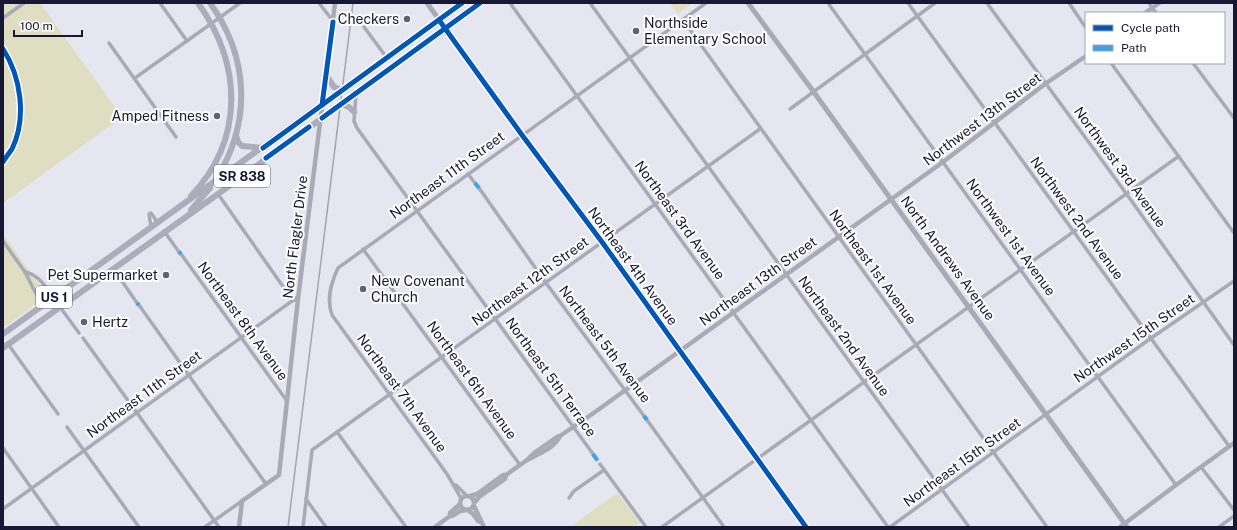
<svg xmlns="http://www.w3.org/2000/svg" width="1237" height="530" font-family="'Public Sans',sans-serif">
  <rect width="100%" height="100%" fill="#e6e6f0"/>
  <g fill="#dfddc2">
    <path d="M3 3H40L122 117 3 203Z"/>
    <path d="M670 3H693L678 14Z"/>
    <path d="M3 234 47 296 3 328Z"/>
    <path d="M617 493 640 523 634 527H570Z"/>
  </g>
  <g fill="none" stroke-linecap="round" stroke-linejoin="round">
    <g stroke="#aaaab6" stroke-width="3.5">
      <path d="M160 3 187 41"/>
      <path d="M319 3 333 21"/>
      <path d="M510 3 888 527"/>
      <path d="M590 3 969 527"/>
      <path d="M828 3 1176 485"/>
      <path d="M908 3 1229 446"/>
      <path d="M987 3 1128 196 1234 345"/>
      <path d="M1069 3 1086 28"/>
      <path d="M1149 3 1156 13"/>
      <path d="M3 18 24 3"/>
      <path d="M683 20 1047 527"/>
      <path d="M364 27 387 58"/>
      <path d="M109 43 176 137"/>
      <path d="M3 49C21 77 27 118 12 149 9 153 6 157 3 162"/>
      <path d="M1111 63 1234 233"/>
      <path d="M1193 63 1234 118"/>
      <path d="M135 78 240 3"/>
      <path d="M356 94 354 121 357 128 593 454"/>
      <path d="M790 109 935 3"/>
      <path d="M468 174 475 183"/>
      <path d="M479 188 546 283 644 416"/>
      <path d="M218 194 289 295 298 299"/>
      <path d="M151 213 158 223"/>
      <path d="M149 214 151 227"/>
      <path d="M164 231 179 252"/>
      <path d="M3 241 25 272 34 290 44 305"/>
      <path d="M363 249 520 465"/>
      <path d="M181 254 287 401"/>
      <path d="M113 268 137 303"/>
      <path d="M25 272C39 275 46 287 53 298"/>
      <path d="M139 305 266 484"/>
      <path d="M60 307 79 333"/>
      <path d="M83 338 219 527"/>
      <path d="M8 344 58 414"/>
      <path d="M647 420 724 527"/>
      <path d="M67 427 139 527"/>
      <path d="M337 432 406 527"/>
      <path d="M3 448 59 527"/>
      <path d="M600 464 646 527"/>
      <path d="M1201 467 1234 510"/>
      <path d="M454 485H456L466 495"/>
      <path d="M461 498 447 474 332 315C326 299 331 283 338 268L706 3"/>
      <path d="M569 498 574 491 604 470"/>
      <path d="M306 499 326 527"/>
      <path d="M3 509 292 301 298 299"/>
      <path d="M205 527 242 501"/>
      <path d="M303 527 312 450 760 129"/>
      <path d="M662 527 1179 156"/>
      <path d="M890 527 1147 341 1234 281"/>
      <path d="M1219 527 1234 516"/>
    </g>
    <g stroke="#aaaab6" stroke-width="4.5">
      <path d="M1145 13 1159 3"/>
      <path d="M528 459 534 453 557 437 560 436 595 412 943 162 1045 84 1086 56"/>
      <circle cx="467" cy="503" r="7"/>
      <path d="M470 496 477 494 503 475H506C513 470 520 465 527 460 538 454 555 448 560 436"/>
      <path d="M475 502 479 497 505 479 506 475"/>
      <path d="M474 506 484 527"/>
      <path d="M468 510 473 514 478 521 481 522"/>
      <path d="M450 516V513L460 504"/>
      <path d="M239 527 242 501 279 475 298 299 335 3"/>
      <path d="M435 527 450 516H452L460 511 466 510"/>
      <path d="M1120 527 1176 485 1234 443"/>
    </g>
    <g stroke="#aaaab6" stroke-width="5">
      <path d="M427 3 522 135 602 242 806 527"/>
      <path d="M748 3 813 91 1127 527"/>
    </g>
    <g stroke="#adacba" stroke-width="6">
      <path d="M210 3C249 57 252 122 216 179"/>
      <path d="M326 75 334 87 342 90"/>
      <path d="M341 104 349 107 354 112"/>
      <path d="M236 135 238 142 242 146 263 148"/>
      <path d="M191 196C245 139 242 64 198 3"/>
      <path d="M191 210 210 188"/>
      <path d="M3 334 462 3"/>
      <path d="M3 348 218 194 480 3"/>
    </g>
    <path stroke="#a5a5af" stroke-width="1.5" d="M288 527 353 3"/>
    <g stroke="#3da2eb" stroke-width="4" stroke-dasharray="8 4" stroke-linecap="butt">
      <path d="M475 183 479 188"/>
      <path d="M179 252 181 254"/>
      <path d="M137 303 139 305"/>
      <path d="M644 416 647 420"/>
      <path d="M593 454 600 464"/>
    </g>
    <defs>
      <g id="cycleway">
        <path d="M439 20 522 135 602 242 806 527"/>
        <path d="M3 49C21 77 27 118 12 149 9 153 6 157 3 162"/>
        <path d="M322 105 333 22"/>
        <path d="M322 118 480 3"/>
        <path d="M263 148 462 3"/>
        <path d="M266 158 309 127"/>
      </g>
    </defs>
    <use href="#cycleway" stroke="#fff" stroke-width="8"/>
    <use href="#cycleway" stroke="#0057b8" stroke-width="5"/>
  </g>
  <g fill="#616076" stroke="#fff" stroke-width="1.5">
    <circle cx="407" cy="19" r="4"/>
    <circle cx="636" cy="31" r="4"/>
    <circle cx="217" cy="116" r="4"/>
    <circle cx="166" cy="275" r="4"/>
    <circle cx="363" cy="289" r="4"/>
    <circle cx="84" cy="322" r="4"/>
  </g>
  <g text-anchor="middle" stroke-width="4" stroke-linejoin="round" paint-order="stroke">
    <g fill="#fff" stroke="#5e5d71" stroke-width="1">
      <rect x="214" y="165" width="56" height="22" rx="3"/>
      <rect x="36" y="286" width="36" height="22" rx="3"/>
    </g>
    <g font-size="13" font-weight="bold" fill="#191834">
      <text x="242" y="181">SR 838</text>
      <text x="54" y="302">US 1</text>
    </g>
    <g font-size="14" fill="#191834" stroke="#fff" text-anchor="end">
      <text x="399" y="24">Checkers</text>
      <text x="644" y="28" text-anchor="start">Northside<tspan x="644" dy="16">Elementary School</tspan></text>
      <text x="209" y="121">Amped Fitness</text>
      <text x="158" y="280">Pet Supermarket</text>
      <text x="371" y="286" text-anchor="start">New Covenant<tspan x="371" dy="16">Church</tspan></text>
      <text x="92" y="327" text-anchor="start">Hertz</text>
    </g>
    <g font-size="14" fill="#191834" stroke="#fff">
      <text transform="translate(982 119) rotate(-37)" y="5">Northwest 13th Street</text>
      <text transform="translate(1120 167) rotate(54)" y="5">Northwest 3rd Avenue</text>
      <text transform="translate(447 175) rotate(-36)" y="5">Northeast 11th Street</text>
      <text transform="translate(1077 218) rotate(54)" y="5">Northwest 2nd Avenue</text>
      <text transform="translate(680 220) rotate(54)" y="5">Northeast 3rd Avenue</text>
      <text transform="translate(295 237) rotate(-83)" y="5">North Flagler Drive</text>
      <text transform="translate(1011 237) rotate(54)" y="5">Northwest 1st Avenue</text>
      <text transform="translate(948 258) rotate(54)" y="5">North Andrews Avenue</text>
      <text transform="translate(633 266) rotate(54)" y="5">Northeast 4th Avenue</text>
      <text transform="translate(873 267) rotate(54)" y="5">Northeast 1st Avenue</text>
      <text transform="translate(530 281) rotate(-36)" y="5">Northeast 12th Street</text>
      <text transform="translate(758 281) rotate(-36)" y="5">Northeast 13th Street</text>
      <text transform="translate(243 321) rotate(54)" y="5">Northeast 8th Avenue</text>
      <text transform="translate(844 336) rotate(54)" y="5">Northeast 2nd Avenue</text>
      <text transform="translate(1134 338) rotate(-35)" y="5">Northwest 15th Street</text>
      <text transform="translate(605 344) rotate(53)" y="5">Northeast 5th Avenue</text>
      <text transform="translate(551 377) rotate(54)" y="5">Northeast 5th Terrace</text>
      <text transform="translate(472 380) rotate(54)" y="5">Northeast 6th Avenue</text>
      <text transform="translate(402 393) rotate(54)" y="5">Northeast 7th Avenue</text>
      <text transform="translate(144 394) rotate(-36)" y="5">Northeast 11th Street</text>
      <text transform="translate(962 462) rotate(-36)" y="5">Northeast 15th Street</text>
    </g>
  </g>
  <rect width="1237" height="530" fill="none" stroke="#191834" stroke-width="8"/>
  <rect x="1085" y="12" width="140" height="52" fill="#ffffff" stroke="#a3a3ae"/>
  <rect x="1093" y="25" width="20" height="6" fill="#0057b8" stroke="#a3a3ae"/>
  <text x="1121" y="32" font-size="12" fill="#191834">Cycle path</text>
  <rect x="1093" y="45" width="20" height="6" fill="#3da2eb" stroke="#a3a3ae"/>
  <text x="1121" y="52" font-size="12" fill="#191834">Path</text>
  <path d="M14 30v6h68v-6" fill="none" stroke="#191834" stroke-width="2"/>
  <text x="20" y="30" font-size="12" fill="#191834" stroke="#ffffff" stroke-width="3" paint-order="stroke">100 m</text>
</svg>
